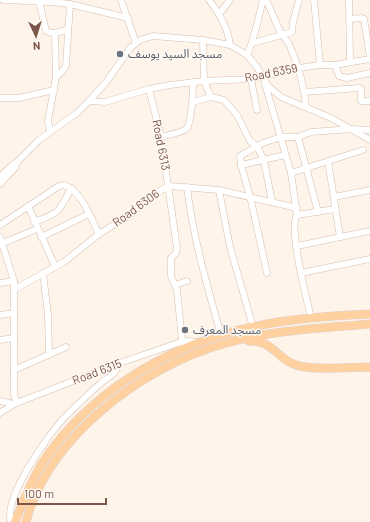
<svg xmlns="http://www.w3.org/2000/svg" width="370" height="522" font-family="Barlow,'Noto Sans Arabic',sans-serif">
  <rect width="100%" height="100%" fill="#fff4ea"/>
  <g fill="none" stroke-linecap="round" stroke-linejoin="round">
    <defs>
      <g id="minor">
        <path d="M3 0 51 2 70 4 128 18"/>
        <path d="M121 0 136 43"/>
        <path d="M209 0C220 14 228 28 230 45"/>
        <path d="M266 0C271 10 275 21 280 31 282 36 286 39 289 44 298 64 304 84 306 107"/>
        <path d="M314 0 320 65"/>
        <path d="M349 0 350 61"/>
        <path d="M39 1 46 31C53 35 61 32 68 29"/>
        <path d="M220 13 230 0"/>
        <path d="M349 19 362 18 364 19 370 57"/>
        <path d="M203 40 204 81 211 97 224 100 237 115 250 141 257 146 264 161 272 202"/>
        <path d="M253 43 292 32 293 22 299 0"/>
        <path d="M247 55C255 38 258 18 263 0"/>
        <path d="M335 65 339 76 347 78 370 73"/>
        <path d="M56 77 61 73 66 66 70 4"/>
        <path d="M251 79 257 110"/>
        <path d="M265 84 291 173 297 215"/>
        <path d="M149 89 161 137 177 248 176 253 171 258V276L177 290 182 341"/>
        <path d="M305 92 359 88 361 89V101H370"/>
        <path d="M0 98H19L54 90"/>
        <path d="M89 101 105 102 149 89 170 85 204 81 251 79 299 68 320 65H335L370 59"/>
        <path d="M193 102 211 97"/>
        <path d="M50 131 48 121 56 77 55 33"/>
        <path d="M161 137C167 135 181 133 186 129 192 124 193 90 193 82"/>
        <path d="M298 137 318 212"/>
        <path d="M328 161 340 237"/>
        <path d="M241 165 285 155"/>
        <path d="M291 173 363 150"/>
        <path d="M0 177 12 165 17 162"/>
        <path d="M0 184 15 168 17 162 39 140 77 113 89 101 107 81 130 48 140 40 153 36 203 40 230 45 247 55 257 67 268 86 281 97 331 118 370 140"/>
        <path d="M187 187C193 237 207 286 221 335"/>
        <path d="M219 190 230 247 253 327"/>
        <path d="M334 197 370 190"/>
        <path d="M28 206 55 266"/>
        <path d="M297 215C288 228 307 300 311 318"/>
        <path d="M297 215 335 209"/>
        <path d="M34 222C60 213 59 212 71 188"/>
        <path d="M0 225 59 186 64 185C81 190 92 220 99 234"/>
        <path d="M0 237 14 281V395L17 403"/>
        <path d="M41 237 89 214"/>
        <path d="M3 243 37 229"/>
        <path d="M297 246 370 231"/>
        <path d="M43 273 48 315 49 355"/>
        <path d="M267 273 250 196 241 165 240 156 263 143 281 137H298L311 132 352 129 370 130"/>
        <path d="M301 273 370 259"/>
        <path d="M0 283 14 281"/>
        <path d="M175 285 187 281"/>
        <path d="M15 289 64 262 99 234 130 215 147 198 169 186 219 190 297 208"/>
        <path d="M0 315 14 313"/>
        <path d="M0 340 14 338"/>
        <path d="M14 370 66 347"/>
        <path d="M0 401 14 404"/>
        <path d="M0 413 14 404 117 364 178 343 187 341 198 342"/>
        <path d="M11 522C3 498 48 435 64 418 76 406 88 394 100 384 105 379 113 376 116 370 118 368 117 367 117 364"/>
      </g>
      <g id="major">
        <path d="M249 341C275 341 275 358 296 365 313 371 351 367 370 367"/>
        <path d="M15 522C25 497 35 471 52 449 101 385 174 344 252 327 291 318 331 316 370 314"/>
        <path d="M26 522C48 437 142 367 223 344 271 330 321 328 370 324"/>
      </g>
    </defs>
    <use href="#minor" stroke="#d6bdb0" stroke-width="7"/>
    <use href="#major" stroke="#ddd3d0" stroke-width="9"/>
    <use href="#minor" stroke="#fff" stroke-width="6"/>
    <use href="#major" stroke="#ffd1a1" stroke-width="8"/>
  </g>
  <g fill="#6b7280" stroke="#fff9f3" stroke-width="1.5">
    <circle cx="120" cy="54" r="4"/>
    <circle cx="185" cy="330" r="4"/>
  </g>
  <g text-anchor="middle" stroke-width="3" stroke-linejoin="round" paint-order="stroke">
    <g font-size="12" fill="#5b616d" stroke="#fff9f3" text-anchor="start">
      <text x="128" y="58">مسجد السيد يوسف</text>
      <text x="193" y="334">مسجد المعرف</text>
    </g>
    <g font-size="12" fill="#7e5649" stroke="#fff9f3">
      <text transform="translate(271 73) rotate(-11)" y="4">Road 6359</text>
      <text transform="translate(161 145) rotate(79)" y="4">Road 6313</text>
      <text transform="translate(136 208) rotate(-36)" y="4">Road 6306</text>
      <text transform="translate(97 372) rotate(-21)" y="4">Road 6315</text>
    </g>
  </g>
  <g transform="translate(36 36) rotate(176)" stroke="#fff9f3" stroke-width="3" paint-order="stroke">
  <path d="M0-3L7 15L0 10L-7 15Z" fill="#7e5649"/>
  <text y="-6" font-size="11" font-weight="bold" text-anchor="middle" fill="#7e5649">N</text>
  </g>
  <path d="M18 498v6h88v-6" fill="none" stroke="#7e5649" stroke-width="2"/>
  <text x="24" y="498" font-size="12" fill="#7e5649" stroke="#fff9f3" stroke-width="3" paint-order="stroke">100 m</text>
</svg>
